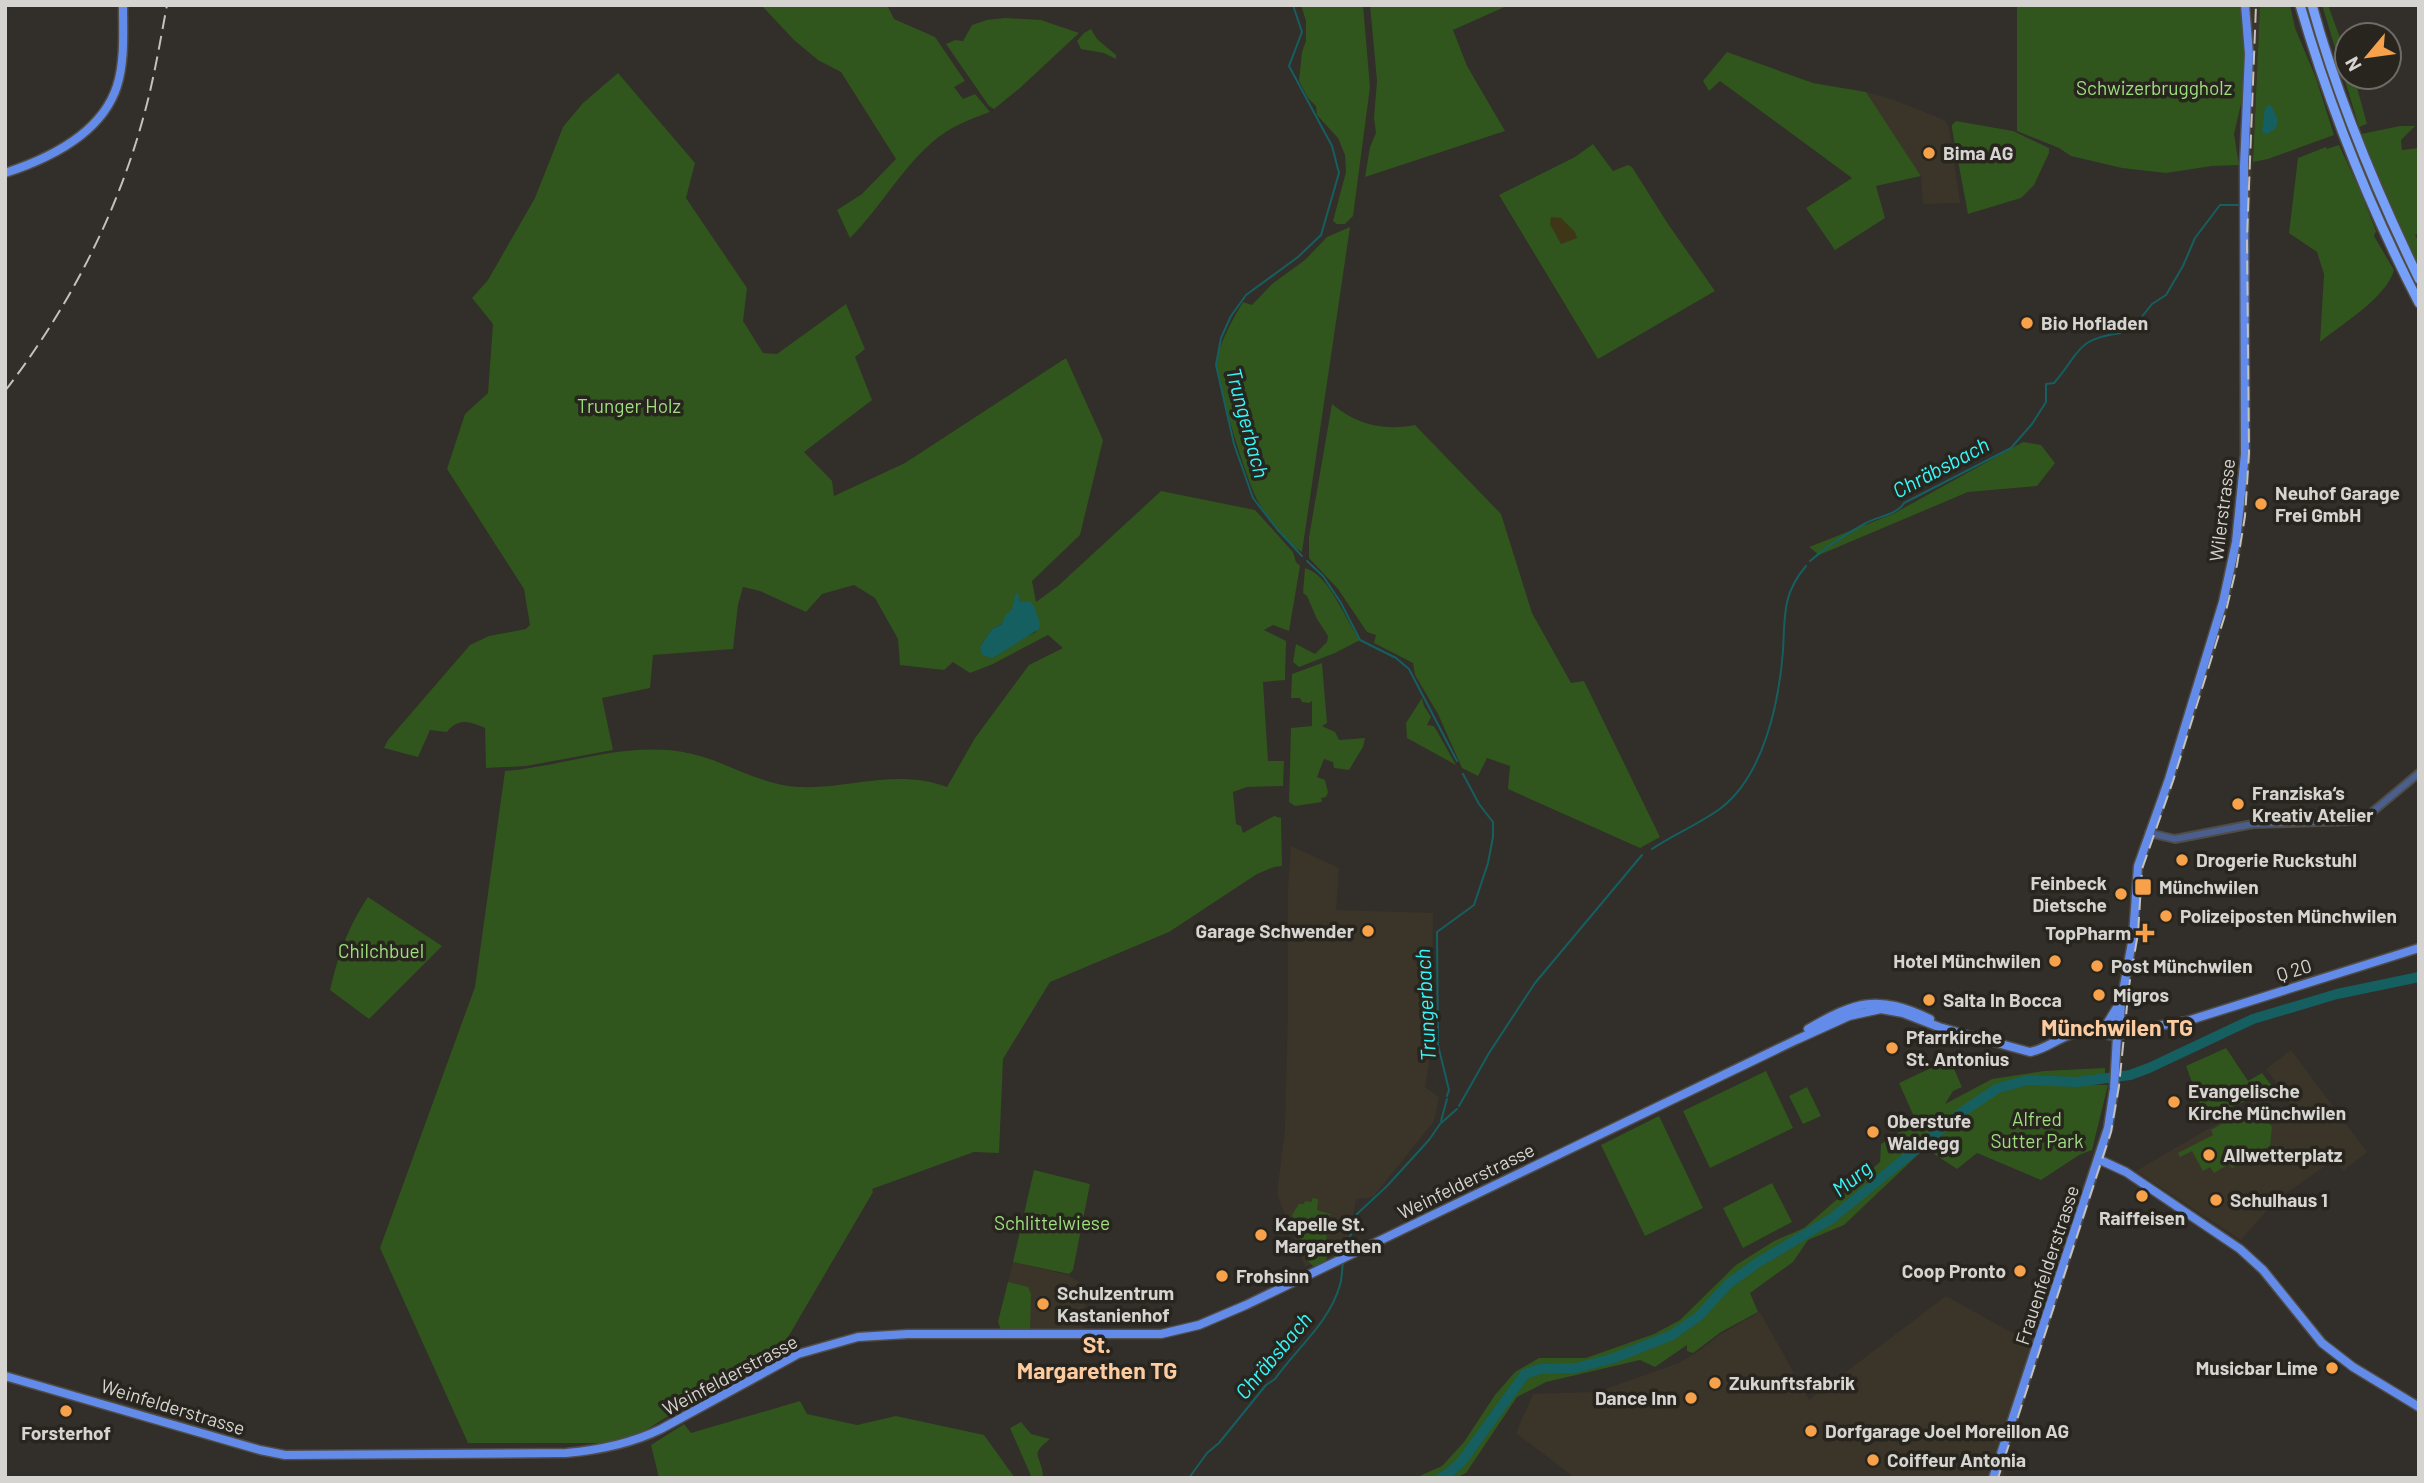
<svg xmlns="http://www.w3.org/2000/svg" width="2424" height="1483" font-family="Barlow,sans-serif">
  <rect width="100%" height="100%" fill="#322e29"/>
  <g fill="#3b3529">
    <path d="M2252 5H2260L2250 224 2251 454 2249 496 2242 549 2227 614 2179 770 2157 830 2155 826 2222 617 2236 564 2243 520 2248 452 2246 238Z"/>
    <path d="M1866 92 1894 100 1944 120 1949 127 1960 203 1923 204 1921 176Z"/>
    <path d="M1291 846 1339 868 1336 910 1433 913 1431 1048 1425 1087 1439 1097 1434 1121 1373 1197 1356 1199 1347 1247 1344 1252 1305 1267 1277 1193 1285 1130 1288 1013V888Z"/>
    <path d="M2291 1050 2367 1152 2343 1171 2334 1160 2275 1201 2241 1240 2136 1171 2256 1101 2268 1119 2292 1105 2266 1069Z"/>
    <path d="M2117 1086H2120L2111 1140 2010 1447 2003 1478H1996Z"/>
    <path d="M1013 1262 1068 1275 1086 1286 1083 1330 1000 1329 998 1321Z"/>
    <path d="M1946 1296 2032 1344 1987 1478H1694L1692 1475 1686 1478H1575L1516 1433 1533 1394 1597 1392 1679 1363 1701 1350 1719 1335 1760 1312 1809 1400Z"/>
  </g>
  <g fill="#30551d" fill-rule="evenodd">
    <path d="M761 5H887L894 19 935 37 965 81 954 87 963 99 975 94 990 112C978 116 966 121 954 127 910 151 885 204 850 238L837 210 862 194 896 159 841 72 818 60 794 40Z"/>
    <path d="M1301 5H1363L1370 87 1353 216 1345 224H1337L1333 221 1346 172 1345 155 1338 138 1317 115 1316 106 1308 98 1299 81 1302 52 1306 41V21Z"/>
    <path d="M1370 5H1509L1453 30 1467 66 1505 131 1365 177 1370 147 1376 133 1374 118 1377 81Z"/>
    <path d="M2017 5H2240L2249 70 2234 134 2239 165 2212 166 2166 173 2122 168 2071 156 2059 148 2017 131Z"/>
    <path d="M2260 5H2290L2295 28 2316 78 2334 135 2268 159 2253 162Z"/>
    <path d="M2322 5H2328L2347 57V77H2354L2355 80 2367 124 2359 127Z"/>
    <path d="M1005 18 1041 20 1079 33 1020 88 994 109 989 106 946 44 955 40 963 41 972 25 987 20Z"/>
    <path d="M1091 29 1097 39 1116 55V59L1104 53 1081 49 1077 41 1084 33Z"/>
    <path d="M1727 52 1813 83 1866 92 1921 176 1876 186 1885 218 1835 250 1806 208 1852 178 1720 81 1709 91 1703 81Z"/>
    <path d="M618 73 695 163 686 198 747 288 743 321 763 353 777 354 846 304 865 349 855 357 872 400 804 452 832 481 834 496 905 463 1066 358 1103 440 1080 535 1032 581 1036 602 1058 586 1161 491 1255 510 1293 552 1296 562 1300 566 1289 631 1273 625 1264 630 1286 641 1285 680 1263 682 1268 761H1284L1283 786 1247 787 1233 792 1236 824 1241 826 1243 833 1274 816 1281 818 1282 866 1274 867 1257 874 1169 932 1050 982 1003 1059 999 1153 974 1152 872 1189 873 1192 784 1344 625 1443H468L380 1248 475 987 505 771C564 766 624 742 683 752 725 759 756 785 800 787 850 789 897 768 947 787L975 738 1029 665 1063 648 1048 635 993 664 970 673 953 662 944 670 900 665 898 639 875 598 854 585 822 594 806 612 760 591 743 587 738 605 733 649 653 655 650 688 602 698 613 750 526 766 486 768 485 728C470 722 459 717 447 732L430 730 418 757 384 748 388 740 470 645 489 636 526 629 530 625 524 589 447 469 465 414 488 393 493 324 472 298 488 280 535 198 563 127 583 103ZM1019 602H1028L1036 632 1019 640 993 658 980 647 992 629 1002 624Z"/>
    <path d="M1956 121 2013 131 2049 148V153L2034 185 2021 198 1968 214 1952 129V125Z"/>
    <path d="M2400 126H2415L2401 140 2402 150 2419 148V233L2415 235 2419 243V270L2386 199 2361 134Z"/>
    <path d="M1593 144 1613 171 1628 165 1632 167 1668 224 1715 291 1598 359 1499 195 1575 157Z"/>
    <path d="M2339 145 2359 188 2376 231 2374 236 2394 270C2387 297 2342 324 2320 342L2324 274 2317 252 2289 233 2298 158 2326 147 2327 149Z"/>
    <path d="M1350 227 1302 552C1285 542 1269 519 1259 503 1248 485 1216 382 1217 362 1218 345 1234 317 1243 302L1252 305 1272 284 1305 260 1327 237Z"/>
    <path d="M1332 404C1357 425 1383 431 1415 425L1501 514 1532 613 1571 683 1584 681 1660 837 1640 848 1508 789 1510 766 1487 758 1478 776 1462 768 1438 714 1415 675 1413 663 1374 643 1376 635 1367 632 1338 589 1309 558V537Z"/>
    <path d="M2023 442 2041 445 2055 463 2037 486 1968 492 1819 555 1809 547 1893 514Z"/>
    <path d="M1305 568C1330 575 1345 620 1360 640L1335 653 1299 667 1293 662 1296 644 1315 654 1327 642 1328 636 1317 619 1307 596 1303 593Z"/>
    <path d="M1322 663 1327 723 1322 726 1335 732 1339 740 1365 738 1363 747 1349 770 1334 768 1333 762 1324 759 1317 777 1325 780 1328 792 1326 797 1321 798 1322 802 1295 806 1289 802 1291 728 1312 726V701L1309 703 1302 702 1300 698H1291L1292 674Z"/>
    <path d="M1422 698 1424 706 1431 717 1427 725 1434 726 1456 765 1407 738 1406 723Z"/>
    <path d="M368 897 442 946 369 1019 330 990C338 955 348 927 368 897Z"/>
    <path d="M2226 1048 2248 1081 2262 1073 2275 1090 2205 1117 2186 1066Z"/>
    <path d="M1948 1055 1962 1087 1953 1091 1945 1104 1992 1079 2044 1071 2105 1068V1083L2034 1084 2108 1085 2092 1150 2079 1155 2041 1180 1977 1153 1957 1169 1925 1148 1844 1225 1808 1240 1793 1262 1750 1293 1758 1312 1721 1332 1693 1353 1687 1351V1345L1655 1367 1640 1360 1546 1382 1517 1397 1466 1473 1456 1478H1415L1442 1466 1464 1442 1495 1395 1515 1372 1539 1358H1586L1654 1334 1680 1320 1736 1265 1774 1241 1804 1228 1880 1162 1881 1144 1916 1121 1899 1083 1931 1068 1930 1064Z"/>
    <path d="M1766 1071 1793 1128 1710 1168 1683 1111Z"/>
    <path d="M1807 1087 1821 1116 1803 1124 1789 1096Z"/>
    <path d="M2256 1104 2272 1127 2270 1146 2232 1168 2229 1164 2214 1173 2210 1167 2203 1171 2192 1151 2180 1157 2178 1153 2213 1135 2211 1130Z"/>
    <path d="M1659 1116 1703 1208 1645 1236 1601 1145Z"/>
    <path d="M1034 1170 1090 1184 1073 1270 1069 1274 1013 1262Z"/>
    <path d="M1772 1183 1792 1222 1743 1248 1723 1208Z"/>
    <path d="M1312 1198 1318 1199 1317 1210 1330 1214 1325 1247 1328 1250 1326 1261 1314 1267 1306 1259 1292 1215 1299 1204H1304L1305 1201 1312 1202Z"/>
    <path d="M1008 1282 1028 1287 1031 1294 1030 1330 1001 1329 998 1322Z"/>
    <path d="M800 1401 807 1414 857 1425 896 1416 984 1435 1015 1478H659L651 1445 684 1424 691 1433Z"/>
    <path d="M1021 1422 1031 1434 1050 1439C1027 1457 1043 1455 1043 1478H1032L1010 1428Z"/>
  </g>
  <path fill="#3e3616" d="M1551 217 1561 218 1575 232 1577 238 1561 244 1550 224Z"/>
  <g fill="#165f60">
    <path d="M2268 105H2271L2278 120 2276 128 2267 134 2262 132 2265 108Z"/>
    <path d="M1016 593 1019 595V602H1030L1034 606 1040 624 1039 629 993 658 982 655 980 647 992 629 1002 624 1005 616 1012 609Z"/>
  </g>
  <g fill="none" stroke-linecap="round" stroke-linejoin="round">
    <g stroke="#165f60" stroke-width="2">
      <path d="M1293 5 1302 32 1289 66 1332 146 1339 173 1321 235 1298 257 1246 295 1231 316 1221 338 1216 365 1234 444 1253 498 1277 529 1302 556"/>
      <path d="M2131 326 2140 319 2152 304 2166 295 2183 266 2195 238 2220 205H2238"/>
      <path d="M1307 561 1323 576 1341 603 1360 640 1396 658 1409 669 1457 761"/>
      <path d="M1810 561C1827 546 1846 534 1866 523 1877 517 1898 514 1904 503L2011 448 2032 424 2046 402V384L2054 383C2081 352 2075 339 2121 333V330"/>
      <path d="M1652 849C1673 835 1701 823 1721 808 1764 775 1779 702 1783 651 1785 616 1782 594 1806 566"/>
      <path d="M2417 978 2419 980"/>
      <path d="M1447 1096 1449 1090 1438 1045 1437 932 1474 905 1488 863 1493 837V822L1479 804 1463 774"/>
      <path d="M1459 1106 1489 1053 1535 983 1642 855"/>
      <path d="M1441 1121 1447 1099"/>
      <path d="M1345 1254 1357 1214 1387 1186 1429 1140 1440 1124 1457 1109"/>
      <path d="M1189 1478 1207 1453 1219 1443 1266 1385 1275 1379C1297 1348 1329 1323 1340 1285 1342 1278 1342 1270 1343 1262"/>
    </g>
    <path stroke="#165f60" stroke-width="10" d="M1440 1478 1449 1473 1462 1461 1525 1374 1540 1369 1576 1368 1614 1358 1672 1335 1699 1316 1728 1284 1757 1263 1831 1219 1962 1112 1998 1088 2028 1080 2077 1082 2130 1075 2149 1068 2253 1019 2337 994 2419 977"/>
    <defs>
      <path id="minor" d="M2149 833 2175 839 2253 824 2354 821 2371 813 2419 773"/>
      <g id="major">
        <path d="M5 173C48 159 102 133 117 86 125 61 123 31 123 5"/>
        <path d="M2111 1020 2118 1021 2122 1024V1032L2117 1036 2108 1035 2105 1027 2119 1004"/>
        <path d="M2120 1022 2121 1002 2133 937 2138 866 2169 779 2223 602 2236 542 2245 454 2244 166 2249 54 2245 5"/>
        <path d="M1808 1029C1856 1001 1878 994 1930 1019"/>
        <path d="M2120 1035 2138 1029 2187 1021 2419 948"/>
        <path d="M2098 1159 2126 1172 2240 1249 2263 1270 2322 1343 2353 1367 2419 1407"/>
        <path d="M5 1376 260 1450 285 1455 566 1453C600 1450 630 1444 661 1429L798 1354 858 1337 908 1334H1161L1199 1325 1246 1305 1796 1040 1849 1016 1881 1009 1903 1013 1939 1027 2030 1052C2045 1049 2054 1041 2067 1036 2080 1031 2094 1032 2107 1034"/>
        <path d="M1993 1478 2108 1128 2114 1089 2117 1036"/>
      </g>
      <g id="highway">
        <path d="M2300 5C2330 108 2370 208 2419 303"/>
        <path d="M2312 5C2338 100 2376 190 2419 279"/>
      </g>
    </defs>
    <use href="#minor" stroke="#504c47" stroke-width="10"/>
    <use href="#major" stroke="#504c47" stroke-width="11"/>
    <use href="#highway" stroke="#504c47" stroke-width="12"/>
    <use href="#minor" stroke="#4a5f8d" stroke-width="6"/>
    <use href="#major" stroke="#638cea" stroke-width="8"/>
    <use href="#highway" stroke="#77a0f9" stroke-width="9"/>
    <g stroke="#c3c1bd" stroke-width="2" stroke-dasharray="14 7" stroke-linecap="butt">
      <path d="M5 391C68 309 117 215 144 115 154 79 160 42 167 5"/>
      <path d="M1998 1478 2111 1132 2119 1086 2129 986 2138 933 2142 869 2173 781 2225 615 2237 565 2245 516 2249 453 2247 238 2256 5"/>
    </g>
  </g>
  <g fill="#f7a14a" stroke="#28251f" stroke-width="2.5">
    <circle cx="1929" cy="153" r="7"/>
    <circle cx="2027" cy="323" r="7"/>
    <circle cx="2261" cy="504" r="7"/>
    <circle cx="2238" cy="804" r="7"/>
    <circle cx="2182" cy="860" r="7"/>
    <rect x="2134" y="878" width="18" height="18" rx="3.5"/>
    <circle cx="2121" cy="894" r="7"/>
    <circle cx="2166" cy="916" r="7"/>
    <circle cx="1368" cy="931" r="7"/>
    <path d="M2141.5 922.5h7v7h7v7h-7v7h-7v-7h-7v-7h7z"/>
    <circle cx="2055" cy="961" r="7"/>
    <circle cx="2097" cy="966" r="7"/>
    <circle cx="2099" cy="995" r="7"/>
    <circle cx="1929" cy="1000" r="7"/>
    <circle cx="1892" cy="1048" r="7"/>
    <circle cx="2174" cy="1102" r="7"/>
    <circle cx="1873" cy="1132" r="7"/>
    <circle cx="2209" cy="1155" r="7"/>
    <circle cx="2142" cy="1196" r="7"/>
    <circle cx="2216" cy="1200" r="7"/>
    <circle cx="1261" cy="1235" r="7"/>
    <circle cx="2020" cy="1271" r="7"/>
    <circle cx="1222" cy="1276" r="7"/>
    <circle cx="1043" cy="1304" r="7"/>
    <circle cx="2332" cy="1368" r="7"/>
    <circle cx="1715" cy="1383" r="7"/>
    <circle cx="1691" cy="1398" r="7"/>
    <circle cx="66" cy="1411" r="7"/>
    <circle cx="1811" cy="1431" r="7"/>
    <circle cx="1873" cy="1460" r="7"/>
  </g>
  <g text-anchor="middle" stroke-width="7" stroke-linejoin="round" paint-order="stroke">
    <g font-size="19" fill="#9edf7f" stroke="#28251f">
      <text x="2154" y="95">Schwizerbruggholz</text>
      <text x="629" y="413">Trunger Holz</text>
      <text x="381" y="958">Chilchbuel</text>
      <text x="2037" y="1126">Alfred<tspan x="2037" dy="22">Sutter Park</tspan></text>
      <text x="1052" y="1230">Schlittelwiese</text>
    </g>
    <g font-size="19" font-weight="bold" fill="#d6d4d1" stroke="#28251f" text-anchor="start">
      <text x="1943" y="160">Bima AG</text>
      <text x="2041" y="330">Bio Hofladen</text>
      <text x="2275" y="500">Neuhof Garage<tspan x="2275" dy="22">Frei GmbH</tspan></text>
      <text x="2252" y="800">Franziska‘s<tspan x="2252" dy="22">Kreativ Atelier</tspan></text>
      <text x="2196" y="867">Drogerie Ruckstuhl</text>
      <text x="2107" y="890" text-anchor="end">Feinbeck<tspan x="2107" dy="22">Dietsche</tspan></text>
      <text x="2159" y="894">Münchwilen</text>
      <text x="2180" y="923">Polizeiposten Münchwilen</text>
      <text x="1354" y="938" text-anchor="end">Garage Schwender</text>
      <text x="2131" y="940" text-anchor="end">TopPharm</text>
      <text x="2041" y="968" text-anchor="end">Hotel Münchwilen</text>
      <text x="2111" y="973">Post Münchwilen</text>
      <text x="2113" y="1002">Migros</text>
      <text x="1943" y="1007">Salta In Bocca</text>
      <text x="1906" y="1044">Pfarrkirche<tspan x="1906" dy="22">St. Antonius</tspan></text>
      <text x="2188" y="1098">Evangelische<tspan x="2188" dy="22">Kirche Münchwilen</tspan></text>
      <text x="1887" y="1128">Oberstufe<tspan x="1887" dy="22">Waldegg</tspan></text>
      <text x="2223" y="1162">Allwetterplatz</text>
      <text x="2230" y="1207">Schulhaus 1</text>
      <text x="2142" y="1225" text-anchor="middle">Raiffeisen</text>
      <text x="1275" y="1231">Kapelle St.<tspan x="1275" dy="22">Margarethen</tspan></text>
      <text x="2006" y="1278" text-anchor="end">Coop Pronto</text>
      <text x="1236" y="1283">Frohsinn</text>
      <text x="1057" y="1300">Schulzentrum<tspan x="1057" dy="22">Kastanienhof</tspan></text>
      <text x="2318" y="1375" text-anchor="end">Musicbar Lime</text>
      <text x="1729" y="1390">Zukunftsfabrik</text>
      <text x="1677" y="1405" text-anchor="end">Dance Inn</text>
      <text x="1825" y="1438">Dorfgarage Joel Moreillon AG</text>
      <text x="66" y="1440" text-anchor="middle">Forsterhof</text>
      <text x="1887" y="1467">Coiffeur Antonia</text>
    </g>
    <g font-size="19" fill="#d6d4d1" stroke="#28251f">
      <text transform="translate(2222 510) rotate(-83)" y="7">Wilerstrasse</text>
      <text transform="translate(2294 970) rotate(-17)" y="7">Q 20</text>
      <text transform="translate(1466 1181) rotate(-26)" y="7">Weinfelderstrasse</text>
      <text transform="translate(2047 1265) rotate(-72)" y="7">Frauenfelderstrasse</text>
      <text transform="translate(730 1375) rotate(-28)" y="7">Weinfelderstrasse</text>
      <text transform="translate(173 1407) rotate(17)" y="7">Weinfelderstrasse</text>
    </g>
    <g font-size="21" font-style="italic" fill="#36f8fb" stroke="#28251f">
      <text transform="translate(1247 423) rotate(75)" y="7">Trungerbach</text>
      <text transform="translate(1941 468) rotate(-28)" y="7">Chräbsbach</text>
      <text transform="translate(1426 1005) rotate(-93)" y="7">Trungerbach</text>
      <text transform="translate(1852 1179) rotate(-38)" y="7">Murg</text>
      <text transform="translate(1274 1356) rotate(-50)" y="7">Chräbsbach</text>
    </g>
    <g font-size="23" font-weight="bold" fill="#fdcba0" stroke="#28251f">
      <text x="2117" y="1036">Münchwilen TG</text>
      <text x="1097" y="1353">St.<tspan x="1097" dy="26">Margarethen TG</tspan></text>
    </g>
  </g>
  <rect width="2424" height="1483" fill="none" stroke="#d6d4d1" stroke-width="14"/>
  <g transform="translate(2368 56) rotate(241)"><circle r="33" fill="#28251f" stroke="#6e6b66" stroke-width="2"/>
  <path d="M0-5L12 26L0 18L-12 26Z" fill="#f7a14a"/>
  <text y="-10" font-size="19" font-weight="bold" text-anchor="middle" fill="#d6d4d1">N</text>
  </g>
</svg>
